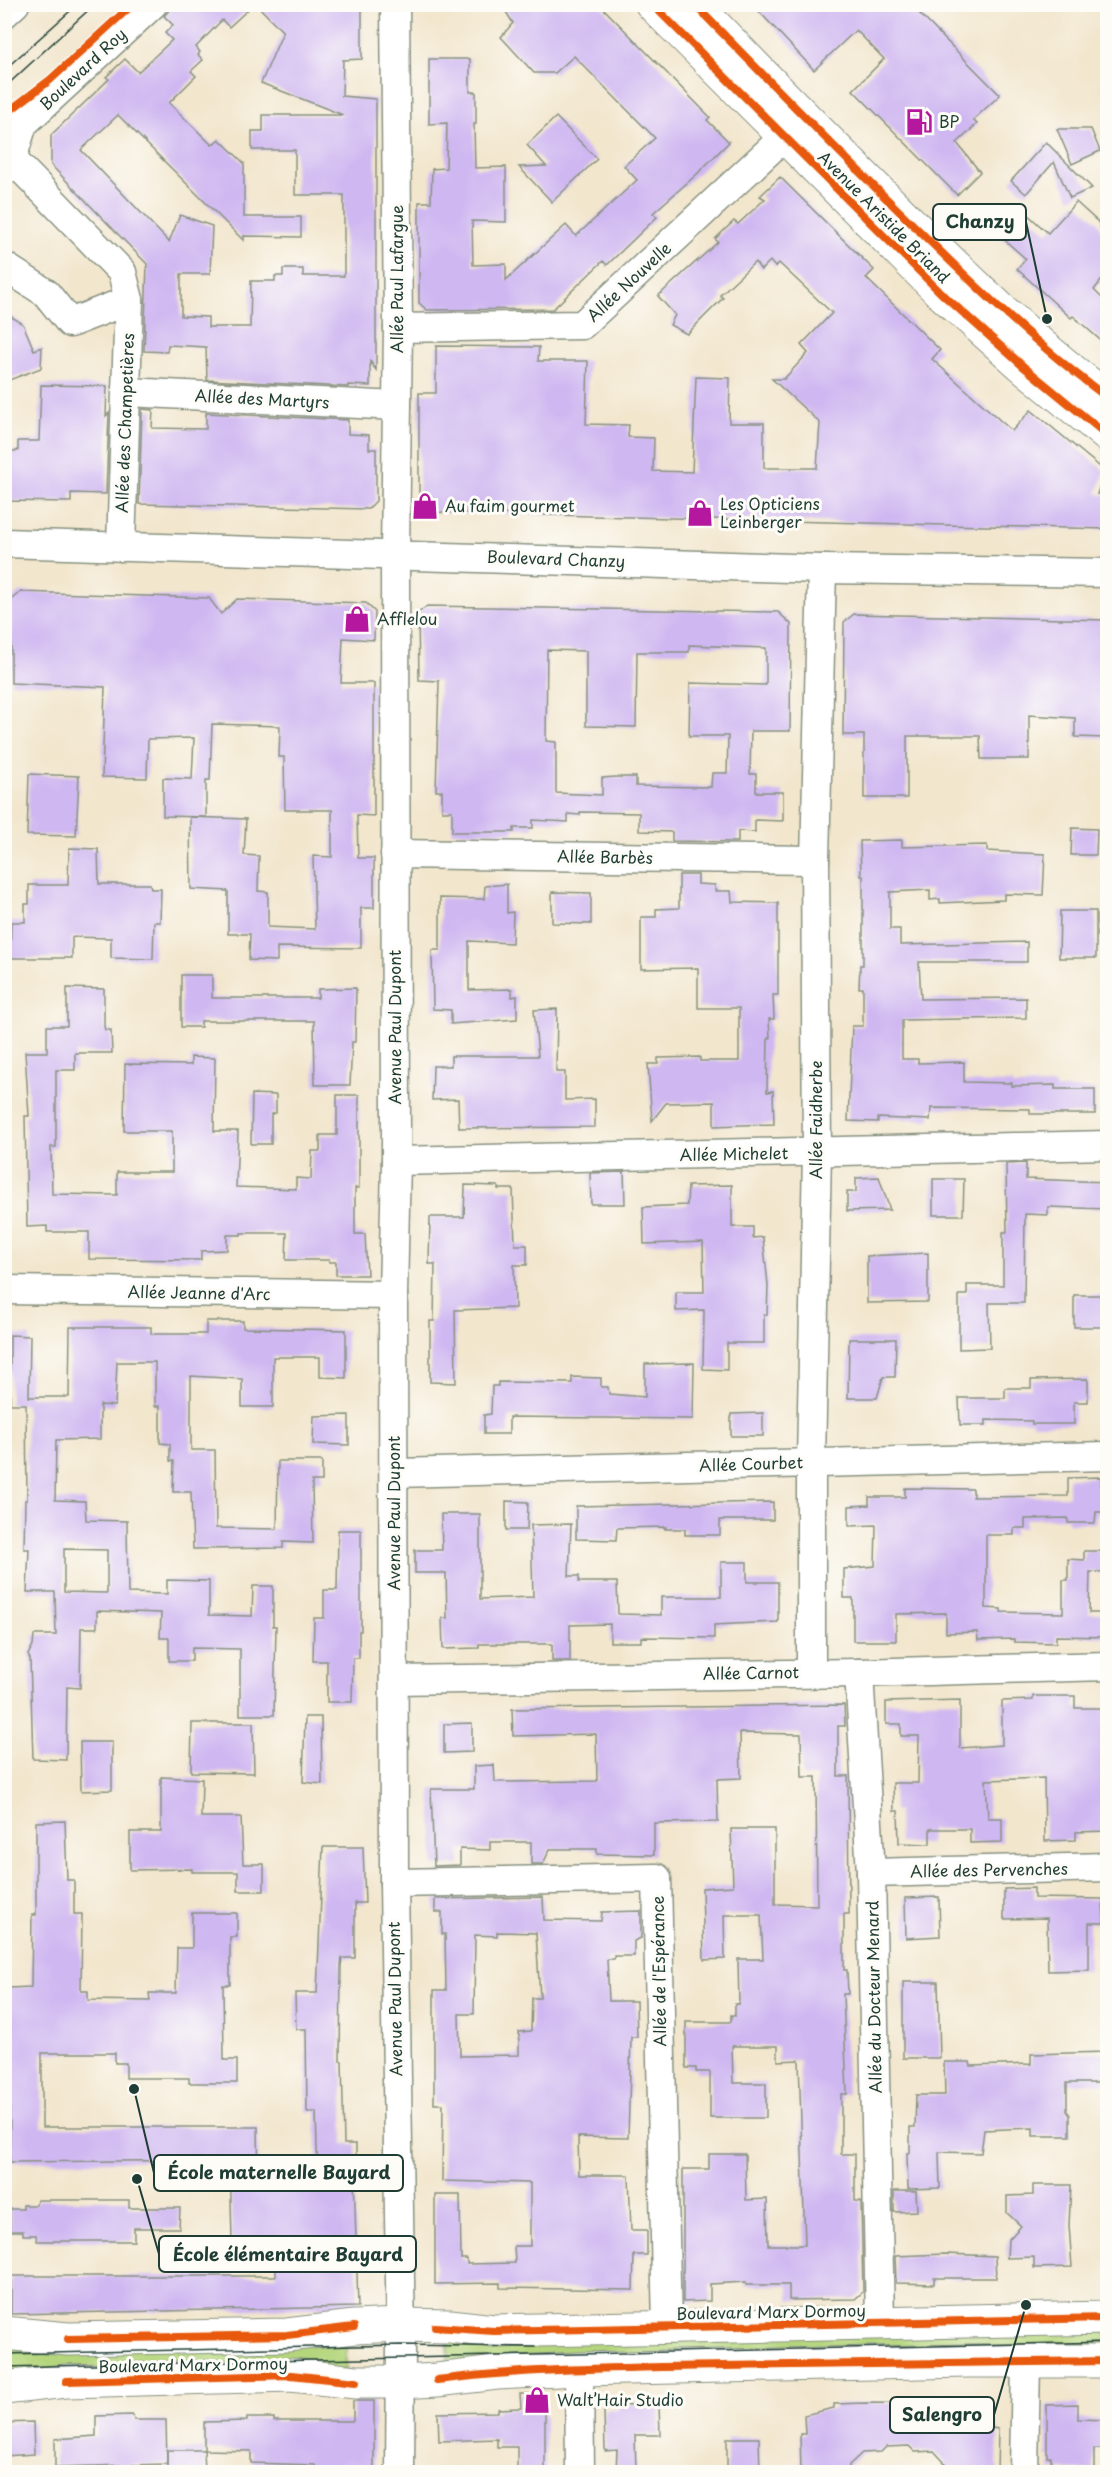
<svg xmlns="http://www.w3.org/2000/svg" width="1112" height="2477" font-family="'Playpen Sans',sans-serif">
  <rect width="100%" height="100%" fill="#fdfcf7"/>
  <filter id="ink" filterUnits="userSpaceOnUse"><feTurbulence type="fractalNoise" baseFrequency=".0167" numOctaves="2"/><feDisplacementMap in="SourceGraphic" scale="12" xChannelSelector="R" yChannelSelector="G"/><feConvolveMatrix kernelMatrix="1 2 1 2 8 2 1 2 1" color-interpolation-filters="sRGB"/></filter>
  <filter id="wash" filterUnits="userSpaceOnUse"><feTurbulence type="fractalNoise" baseFrequency=".008" numOctaves="4" result="noise"/><feDisplacementMap in="SourceGraphic" scale="24" xChannelSelector="R" yChannelSelector="G"/><feGaussianBlur stdDeviation="1.35" result="paint"/><feColorMatrix in="noise" values="0 0 0 0 0 0 0 0 0 0 0 0 0 0 0 0 0 1.4 0 .05"/><feComposite in="paint" operator="in"/></filter>
  <g filter="url(#wash)">
    <rect width="100%" height="100%" fill="#f2e6cd"/>
    <g fill="#b4d57c" stroke="#6a8958" stroke-width="1.5">
      <path d="M1107 2327 1108 2350 448 2368V2333Z"/>
      <path d="M346 2336V2371L5 2380V2339Z"/>
    </g>
    <g id="blocks">
      <g fill="#cfb7f1" fill-rule="evenodd">
        <path d="M175 4H254L229 27 222 20 196 47 200 52 198 55 203 60 191 71 196 76 169 103 212 145 219 139 244 163V217H301V237L244 236V241L118 115 81 150 169 242 180 215 212 226 210 274H181V316L208 317V327H250L251 281H275V276H283V269H303V276H344V195H295V150H252V131H263V115H343L261 83 283 32 256 4H362V59L343 60 342 96 376 99V370L370 361V386L348 385V387L207 380 206 347 168 345 167 352 144 351 147 264 51 165V135L109 79 106 77 125 59 138 72 172 40 165 33 173 25 164 16Z"/>
        <path d="M501 4H599L710 117 707 120 729 142 696 175 653 213 657 217 607 265 603 261 553 309 427 310 419 303V202H431L432 169 446 168 447 123 429 124V59H470V92H476V124H474L475 168 506 167V222L472 221 473 265 506 264V280L566 225 576 236 612 203 637 180 624 166 655 138 574 56 555 73H534L501 37 513 23Z"/>
        <path d="M752 4H910L1000 95 973 120 977 124 957 143 980 172 957 195 853 90 884 59 856 30 814 70Z"/>
        <path d="M556 117 597 159 552 202 519 167 546 166 527 145Z"/>
        <path d="M1057 129H1091L1100 151 1072 164Z"/>
        <path d="M1046 142 1092 188 1070 198 1054 162 1026 194 1011 181Z"/>
        <path d="M780 177 874 270 866 278 940 350 932 359 1012 431 1031 410 1105 471 1097 494 1107 495V529L426 512 419 503V393H436V346L539 347 538 361H588L586 424 629 425 628 437 654 438 653 471 692 472 696 377 730 378 729 423H764V468H817L820 423 772 379H784L808 353 801 345 832 313 779 263 775 267 770 261 761 270 755 262 720 295 723 298 687 334 670 325 675 315 658 296 718 242 715 239 734 221 738 224 765 199 760 196Z"/>
        <path d="M1014 202 1048 233 1076 202 1098 222 1107 244V273L1094 290 1107 303V346L1073 316 1071 318 1017 269 1026 259 992 229Z"/>
        <path d="M4 312 23 324 34 350 42 347 41 368 4 382Z"/>
        <path d="M41 385 107 386 106 416 109 413 106 494 71 493V502L4 501V451H18V441H39Z"/>
        <path d="M142 409 153 410 152 428 206 429V413L348 420V434L369 435V449H376V501L368 509 139 504Z"/>
        <path d="M20 592 209 598 221 614 237 599 366 603 375 612 374 640 343 638 341 683H374V816L357 815 358 858H374V908H361V948L277 947V961L249 960 250 934H228V891L191 889 190 817 246 819 244 855 259 856 258 891 268 892V927L315 929 313 856 332 857V810H285L284 757H279L280 726 212 724 210 780H206V817L163 816V778L192 779 194 738 148 739 147 778 102 777 105 687 11 683V600Z"/>
        <path d="M427 606 778 612 791 624 790 731H751L750 774H756V792H783V821L755 820V832L738 831V842L672 841V832L639 831V813L580 812V815L568 814V822L533 820V828H514V832H452V811H442V791H436L439 681 419 680 418 613ZM689 645 766 648V685L690 683 689 736H728L727 773H712L711 787 636 786V777H616L602 778V795L556 793V742L546 741 547 650 586 651V726L636 727 637 652H689Z"/>
        <path d="M854 614 1107 620V738L1075 737V718L1029 715V759H981L980 736H907V798H864V735H843L844 622Z"/>
        <path d="M29 774 79 776 76 836 27 835Z"/>
        <path d="M1072 828 1097 829 1096 855H1071Z"/>
        <path d="M902 840V847L987 845V851L1045 854 1043 895 1004 894V900L940 903V899L930 900V890L890 892V929H900V945L1027 942V962H919L921 999 1026 998V1018L902 1020V1059H918V1063L964 1062V1082L1012 1083V1086L1055 1085V1089H1095V1114H1030V1109L931 1108 930 1120 878 1118V1122L848 1121 852 1026H863V988H859L860 965H863V876H861L860 841Z"/>
        <path d="M69 848 98 849 99 884H150L151 889H161L160 922H154L153 959 111 958V938L72 937V958H10L11 922H25V904H29V885H68Z"/>
        <path d="M679 875H698V884L715 885V891H731L732 902 778 903V995H773L774 1019H769L770 1038H768L767 1092 773 1091 774 1124 714 1126V1102L666 1103 652 1121 648 1064H658V1058L700 1057V1061H739V1008H698V968L641 969V917H656V909L679 908Z"/>
        <path d="M507 884V913L513 912 512 943 469 941V990L512 989V997L517 996V1019L451 1024V1010L433 1009 432 950H440V898L484 899 485 886Z"/>
        <path d="M552 892 591 893V924L552 923Z"/>
        <path d="M1060 911H1096V958H1059Z"/>
        <path d="M181 975H212V998H318V989L356 988 355 1042H352L350 1085H315L314 1021H201V1027H181Z"/>
        <path d="M67 988 104 989V1026L105 1030H111L112 1053H75V1070H56V1147H51L52 1194 117 1195V1172H172V1131H124L125 1064 191 1065V1057L215 1058 214 1131H238L236 1187 296 1189V1178L311 1179 312 1151H320V1135H337V1095H359V1188H355V1234H365L367 1275H336V1262H329V1260H286L287 1233H241V1235H227V1250L201 1251V1260L89 1259V1232H47V1226L27 1227 25 1116H29L25 1052H47V1026H67Z"/>
        <path d="M557 1009 556 1072H565V1100L595 1099V1127L459 1128 458 1099 432 1100 433 1066H451V1056H538L534 1010Z"/>
        <path d="M252 1094 276 1095V1113L271 1114V1144H251Z"/>
        <path d="M1026 1163V1179L1107 1182V1209L1048 1207V1215L1025 1214 1024 1303H989L990 1348 959 1349V1295H967V1285H1003V1232H1007L1006 1164Z"/>
        <path d="M624 1172 625 1204H591L590 1173Z"/>
        <path d="M879 1177 890 1210 847 1211V1192H856V1178Z"/>
        <path d="M933 1179H964L963 1215H933Z"/>
        <path d="M465 1185 498 1186V1189H513L515 1245H527V1265H514L515 1308 455 1310 456 1383 430 1382V1321H434L435 1264H429L430 1217H464Z"/>
        <path d="M732 1185V1227H753V1238L763 1237 768 1285 767 1315H764V1343H727V1370L703 1369 704 1310 676 1311V1292H704L703 1242 644 1244 643 1207 687 1205 688 1186Z"/>
        <path d="M928 1253V1302L867 1303V1256Z"/>
        <rect x="1074" y="1295" width="33" height="32"/>
        <path d="M206 1321H243V1328L346 1330V1378L320 1377V1357H273V1407H242V1379L191 1376V1450H215L216 1528 277 1529 278 1461H322V1481H312L313 1543 283 1542V1548L193 1549 191 1492H173L174 1461H170V1444L160 1443V1406H155V1362H117L115 1406 100 1405V1439L56 1440 55 1500 85 1501 86 1520 127 1521 128 1593 167 1594V1580L209 1581V1615L252 1616 253 1586H273V1626H276L274 1715H240V1649L192 1648V1661H169V1638H160L161 1613 97 1611V1628H81L80 1688 67 1687 66 1760 33 1759 30 1659 28 1655 33 1645 34 1635H56L55 1592H27L29 1549H24L25 1500H27L26 1404H10V1335L30 1336 29 1397H69L70 1327H151V1334H206ZM64 1549 107 1550V1593L64 1592Z"/>
        <path d="M849 1339H896L895 1377H883L877 1398H848Z"/>
        <path d="M694 1363 693 1419 509 1417V1434H484V1415L491 1414 492 1386H498V1382L572 1383V1377L601 1378V1387H608L609 1394 645 1397V1364Z"/>
        <path d="M1088 1379V1402H1074V1424H1032V1421L986 1420V1425H960L959 1398H1005V1388H1031V1380Z"/>
        <path d="M763 1413V1436H731V1414Z"/>
        <path d="M349 1415V1445L313 1444 314 1416Z"/>
        <path d="M1101 1477V1488H1107V1512H1096L1095 1523H1068V1518L1025 1519V1528H1014V1535H986V1608L1001 1609V1612L1063 1613V1580H1068V1559L1084 1560V1551H1107V1573L1090 1572 1089 1613H1107V1637L1056 1636V1643L1014 1642V1639L978 1640 977 1632 946 1633V1613L896 1614V1641H853V1598H844V1569L875 1566 876 1525 849 1526V1506L869 1505V1497H905V1488L973 1489V1497L1068 1496V1478Z"/>
        <path d="M506 1501 528 1502 527 1530H506Z"/>
        <path d="M773 1502V1520H720V1535H685V1529H665L666 1527 617 1528 616 1540 576 1539V1506Z"/>
        <path d="M441 1514H480V1599L533 1597 531 1525 571 1524 569 1576H579V1582H617L618 1614 661 1615V1597H721V1562H747V1582H778V1622L714 1625V1638L641 1637V1642H610V1624L570 1625V1661H552V1644H479V1648L443 1649 442 1618H447L446 1573H415V1550H442Z"/>
        <path d="M338 1530H361V1631H359V1658H353L352 1702H327V1661H313L314 1618H324V1590H337Z"/>
        <path d="M1033 1696H1075V1708H1107V1831L1076 1832V1840L1045 1841 1044 1778 986 1780 988 1818H1002V1842L970 1843V1829H930V1844L899 1843 898 1811H894L893 1783H918L919 1736H901V1724H886V1702L960 1700V1748L1002 1745V1701L1033 1700Z"/>
        <path d="M844 1705 845 1726H838V1776H848L849 1914H844V1970H847L848 1994H843L847 2094H841V2154H855V2201H861L863 2292 855 2299 789 2300V2285H746V2282L710 2284V2301L683 2302V2169H709V2154H745L746 2200 767 2199 768 2245H805L799 2060 778 2061V2046H732L733 2083H766V2118H710V2072H696V2068H686V2022H731V2015L735 2016V2004H739L738 1959H763L761 1915H724L725 1959 704 1960 702 1888 733 1886 731 1829H775V1904L817 1905 816 1777H802L801 1734 740 1733 741 1778 717 1779 718 1822 654 1823V1855L597 1854V1849H550L543 1864H531V1842H490V1850L460 1849V1865L434 1866 431 1789H474V1766L494 1765 495 1782 597 1781 596 1734 513 1736 512 1709Z"/>
        <path d="M305 1717H321L322 1784 303 1782Z"/>
        <path d="M192 1723H253L254 1773 191 1772Z"/>
        <path d="M472 1723V1752L444 1753V1724Z"/>
        <path d="M80 1742H112V1790L81 1791Z"/>
        <path d="M161 1777 202 1779 201 1817H241L243 1864H264V1891H238V1872H192V1869L130 1870V1832H161Z"/>
        <path d="M65 1821 67 1880H74V1914H82L81 1991H88V2000L150 2001 149 1993H176L177 1948H192V1913H237V1937H230V1985H223L224 2060H237V2083H189V2078H126V2063H115V2053H42V2127H258L259 2186 318 2184 316 2112H307L306 2029H296L295 1993H317L323 1847H363L365 1903H355V1958H342L341 1966 340 2061H342L344 2144H356V2174H354L358 2307 11 2314V2276H276V2241H232L230 2160 10 2162 9 1988 31 1987 32 1915H36V1822Z"/>
        <path d="M1034 1888V1898L1103 1899 1104 1923H1089V1970L1048 1971 1047 1918 1004 1919V1889Z"/>
        <path d="M543 1897 544 1920 601 1921 602 1912 641 1911V1938L634 1941V1956H614V1959H607L609 2001H636L637 2037H631L628 2138 578 2137 579 2175H629L631 2230H647V2255H634L633 2290 500 2288V2283L435 2284V2195H460L461 2259H467V2264L515 2263 514 2246H530V2183L442 2181 443 2104H434V1990H446L445 1934H442V1912H435V1899ZM497 1932 536 1933 540 1998H532L531 2031 519 2032V2055L460 2056 459 2014H474L475 1935 497 1936Z"/>
        <path d="M939 1897 940 1936 906 1938 905 1898Z"/>
        <path d="M903 1982H938L940 2058H903Z"/>
        <path d="M1107 2052V2083H1067V2111L1070 2115V2136H1033V2128L984 2130 981 2153 939 2152 940 2188 908 2189 907 2153H910V2127H915L916 2095H945L944 2062H970L971 2066 1031 2064V2054Z"/>
        <path d="M1033 2185H1071L1069 2225 1072 2267 1034 2268V2257L1007 2258 1008 2240 1021 2226 1007 2213V2196L1033 2195Z"/>
        <path d="M894 2191H916L917 2211 894 2212Z"/>
        <path d="M37 2200H129V2208H180L179 2228H134V2241H37L36 2235H23V2231H10V2209H23V2205H36Z"/>
        <path d="M946 2254 995 2256 996 2278H934V2284L896 2283 895 2256Z"/>
        <path d="M520 2394H545V2471L542 2472H517V2447H497V2439L439 2441 438 2413 498 2412V2409L521 2408Z"/>
        <path d="M353 2401H374V2472H315V2465L251 2463V2451L204 2450V2422L247 2421V2418H274V2421H353Z"/>
        <path d="M865 2403 960 2404V2412L990 2414 992 2428 998 2429 997 2472H947L945 2463 934 2451 915 2452 909 2446 886 2447 881 2452 862 2453 849 2465V2472H801L800 2434H805L804 2415 834 2408V2404Z"/>
        <path d="M659 2404 660 2435H635L636 2471H616L617 2450 605 2451 604 2410 619 2409V2405Z"/>
        <path d="M1078 2404V2419L1107 2420V2449H1094V2470H1051V2457H1047V2405Z"/>
        <path d="M133 2415 134 2420H166L167 2464 55 2467V2439L96 2436V2416Z"/>
        <path d="M33 2422 34 2454 4 2456V2423Z"/>
        <path d="M727 2438H759L760 2472H727Z"/>
        <path d="M167 2450H204L205 2472H167Z"/>
      </g>
    </g>
  </g>
  <g filter="url(#ink)">
    <use href="#blocks" fill-opacity="0" stroke="#889280" stroke-width="1.5"/>
    <g fill="none" stroke-linecap="round" stroke-linejoin="round">
      <defs>
        <g id="street">
          <path d="M395 4 398 328 395 554 396 1161 393 1295 394 1883 401 2345 400 2472"/>
          <path d="M4 14 15 4"/>
          <path d="M12 159 122 272 129 300 121 547"/>
          <path d="M4 171 12 159 23 124 153 4"/>
          <path d="M4 266 46 293 70 323 129 300"/>
          <path d="M398 328 582 325 784 137"/>
          <path d="M128 392 397 406"/>
          <path d="M4 543 822 569 1108 573"/>
          <path d="M395 854 815 860"/>
          <path d="M396 1161 1108 1145"/>
          <path d="M4 1290 393 1295"/>
          <path d="M395 1473 1108 1456"/>
          <path d="M811 1672V1462L817 1152 815 860 822 569"/>
          <path d="M859 1673 871 1873 880 2322"/>
          <path d="M394 1680 859 1673 1108 1666"/>
          <path d="M871 1873 1108 1867"/>
          <path d="M394 1883 657 1878 667 2328"/>
          <path d="M579 2369 580 2472"/>
          <path d="M1024 2472 1026 2362"/>
        </g>
        <g id="secondary">
          <path d="M4 2333 68 2339 287 2335 354 2327 400 2325 450 2326 494 2331 1108 2318"/>
          <path d="M4 2388 66 2381 291 2375 356 2382H401L437 2380 497 2373 579 2369 969 2361H1108"/>
        </g>
        <g id="primary">
          <path d="M652 4 941 293 1024 367 1108 436"/>
          <path d="M694 4C762 74 830 143 900 212 966 277 1033 343 1108 398"/>
        </g>
      </defs>
      <use href="#street" stroke="#889280" stroke-width="31"/>
      <use href="#secondary" stroke="#889280" stroke-width="35"/>
      <use href="#primary" stroke="#889280" stroke-width="35"/>
      <use href="#street" stroke="#fff" stroke-width="28"/>
      <use href="#secondary" stroke="#fff" stroke-width="33"/>
      <use href="#primary" stroke="#fff" stroke-width="33"/>
      <g stroke="#1f3d34" stroke-width="1.5">
        <path d="M4 70 78 4"/>
        <path d="M4 88 95 4"/>
        <path d="M4 2354 401 2345 535 2347"/>
        <path d="M4 2367 1108 2342"/>
      </g>
      <defs>
        <g id="cycleway">
          <path d="M652 4 941 293 1024 367 1108 436"/>
          <path d="M694 4C762 74 830 143 900 212 966 277 1033 343 1108 398"/>
          <path d="M4 115 50 80 133 4"/>
          <path d="M435 2327 494 2331 1108 2318"/>
          <path d="M68 2339 287 2335 354 2327"/>
          <path d="M437 2380C531 2368 626 2368 722 2366 850 2364 979 2363 1108 2361"/>
          <path d="M66 2381 291 2375 356 2382"/>
        </g>
      </defs>
      <use href="#cycleway" stroke="#fdfcf7" stroke-width="11"/>
      <use href="#cycleway" stroke="#e8590c" stroke-width="8"/>
    </g>
  </g>
  <defs>
    <symbol id="fuel-bare" viewBox="-9 -9 18 18"><path d="M-5.5-6h7V0h2V4h1.3V-2.5L3-4.5l.8-.8L6-3V5H2.5V1h-1V6h-7ZM-4.2-4.7v3.2H.2V-4.7Z" fill="#b5179e" stroke="#fdfcf7" stroke-width="2.5" paint-order="stroke"/></symbol>
    <symbol id="shop-bare" viewBox="-9 -9 18 18"><path d="M-5-2.5h2.3a2.7 3.5 0 0 1 5.4 0H5L5.5 6h-11ZM-1.5-2.5h3a1.5 2.3 0 0 0-3 0Z" fill="#b5179e" stroke="#fdfcf7" stroke-width="2.5" paint-order="stroke"/></symbol>
  </defs>
  <g fill-rule="evenodd">
    <use href="#fuel-bare" x="900" y="103" width="38" height="38"/>
    <use href="#shop-bare" x="406" y="487" width="38" height="38"/>
    <use href="#shop-bare" x="681" y="494" width="38" height="38"/>
    <use href="#shop-bare" x="338" y="600" width="38" height="38"/>
    <use href="#shop-bare" x="518" y="2381" width="38" height="38"/>
  </g>
  <g text-anchor="middle" stroke-width="6" stroke-linejoin="round" paint-order="stroke">
    <g font-size="16" fill="#1f3d34" stroke="#fdfcf7">
      <text transform="translate(83 69) rotate(-43)" y="6">Boulevard Roy</text>
      <text transform="translate(884 217) rotate(45)" y="6">Avenue Aristide Briand</text>
      <text transform="translate(397 279) rotate(-90)" y="6">Allée Paul Lafargue</text>
      <text transform="translate(629 282) rotate(-43)" y="6">Allée Nouvelle</text>
      <text transform="translate(262 399) rotate(3)" y="6">Allée des Martyrs</text>
      <text transform="translate(125 423) rotate(-88)" y="6">Allée des Champetières</text>
      <text transform="translate(556 559) rotate(2)" y="6">Boulevard Chanzy</text>
      <text transform="translate(605 857) rotate(1)" y="6">Allée Barbès</text>
      <text transform="translate(395 1027) rotate(-90)" y="6">Avenue Paul Dupont</text>
      <text transform="translate(816 1120) rotate(-90)" y="6">Allée Faidherbe</text>
      <text transform="translate(734 1154) rotate(-1)" y="6">Allée Michelet</text>
      <text transform="translate(199 1293) rotate(1)" y="6">Allée Jeanne d'Arc</text>
      <text transform="translate(751 1464) rotate(-2)" y="6">Allée Courbet</text>
      <text transform="translate(394 1513) rotate(-90)" y="6">Avenue Paul Dupont</text>
      <text transform="translate(751 1673) rotate(-1)" y="6">Allée Carnot</text>
      <text transform="translate(989 1870) rotate(-1)" y="6">Allée des Pervenches</text>
      <text transform="translate(659 1971) rotate(-91)" y="6">Allée de l'Espérance</text>
      <text transform="translate(874 1997) rotate(-91)" y="6">Allée du Docteur Menard</text>
      <text transform="translate(395 1999) rotate(-91)" y="6">Avenue Paul Dupont</text>
      <text transform="translate(771 2312) rotate(-1)" y="6">Boulevard Marx Dormoy</text>
      <text transform="translate(193 2365) rotate(-1)" y="6">Boulevard Marx Dormoy</text>
    </g>
    <g font-size="16" fill="#1f3d34" stroke="#fdfcf7" text-anchor="start">
      <text x="939" y="128">BP</text>
      <text x="720" y="510">Les Opticiens<tspan x="720" dy="18">Leinberger</tspan></text>
      <text x="445" y="512">Au faim gourmet</text>
      <text x="377" y="625">Afflelou</text>
      <text x="557" y="2406">Walt’Hair Studio</text>
    </g>
  </g>
  <path fill="none" stroke="#1f3d34" stroke-width="2" d="M1047 319L1026 222M134 2089L154 2173M137 2179L159 2254M1026 2305L994 2415"/>
  <g fill="#1f3d34" stroke="#fdfcf7" stroke-width="2">
    <circle cx="1047" cy="319" r="6"/>
    <circle cx="134" cy="2089" r="6"/>
    <circle cx="137" cy="2179" r="6"/>
    <circle cx="1026" cy="2305" r="6"/>
  </g>
  <g fill="#fdfcf7" stroke="#1f3d34" stroke-width="2">
    <rect x="933" y="204" width="93" height="36" rx="6"/>
    <rect x="154" y="2155" width="249" height="36" rx="6"/>
    <rect x="159" y="2236" width="257" height="36" rx="6"/>
    <rect x="890" y="2397" width="104" height="36" rx="6"/>
  </g>
  <g font-size="18" text-anchor="middle" font-weight="bold" fill="#1f3d34">
    <text x="980" y="228">Chanzy</text>
    <text x="279" y="2179">École maternelle Bayard</text>
    <text x="288" y="2261">École élémentaire Bayard</text>
    <text x="942" y="2421">Salengro</text>
  </g>
  <rect width="1112" height="2477" fill="none" stroke="#fdfcf7" stroke-width="24"/>
</svg>
